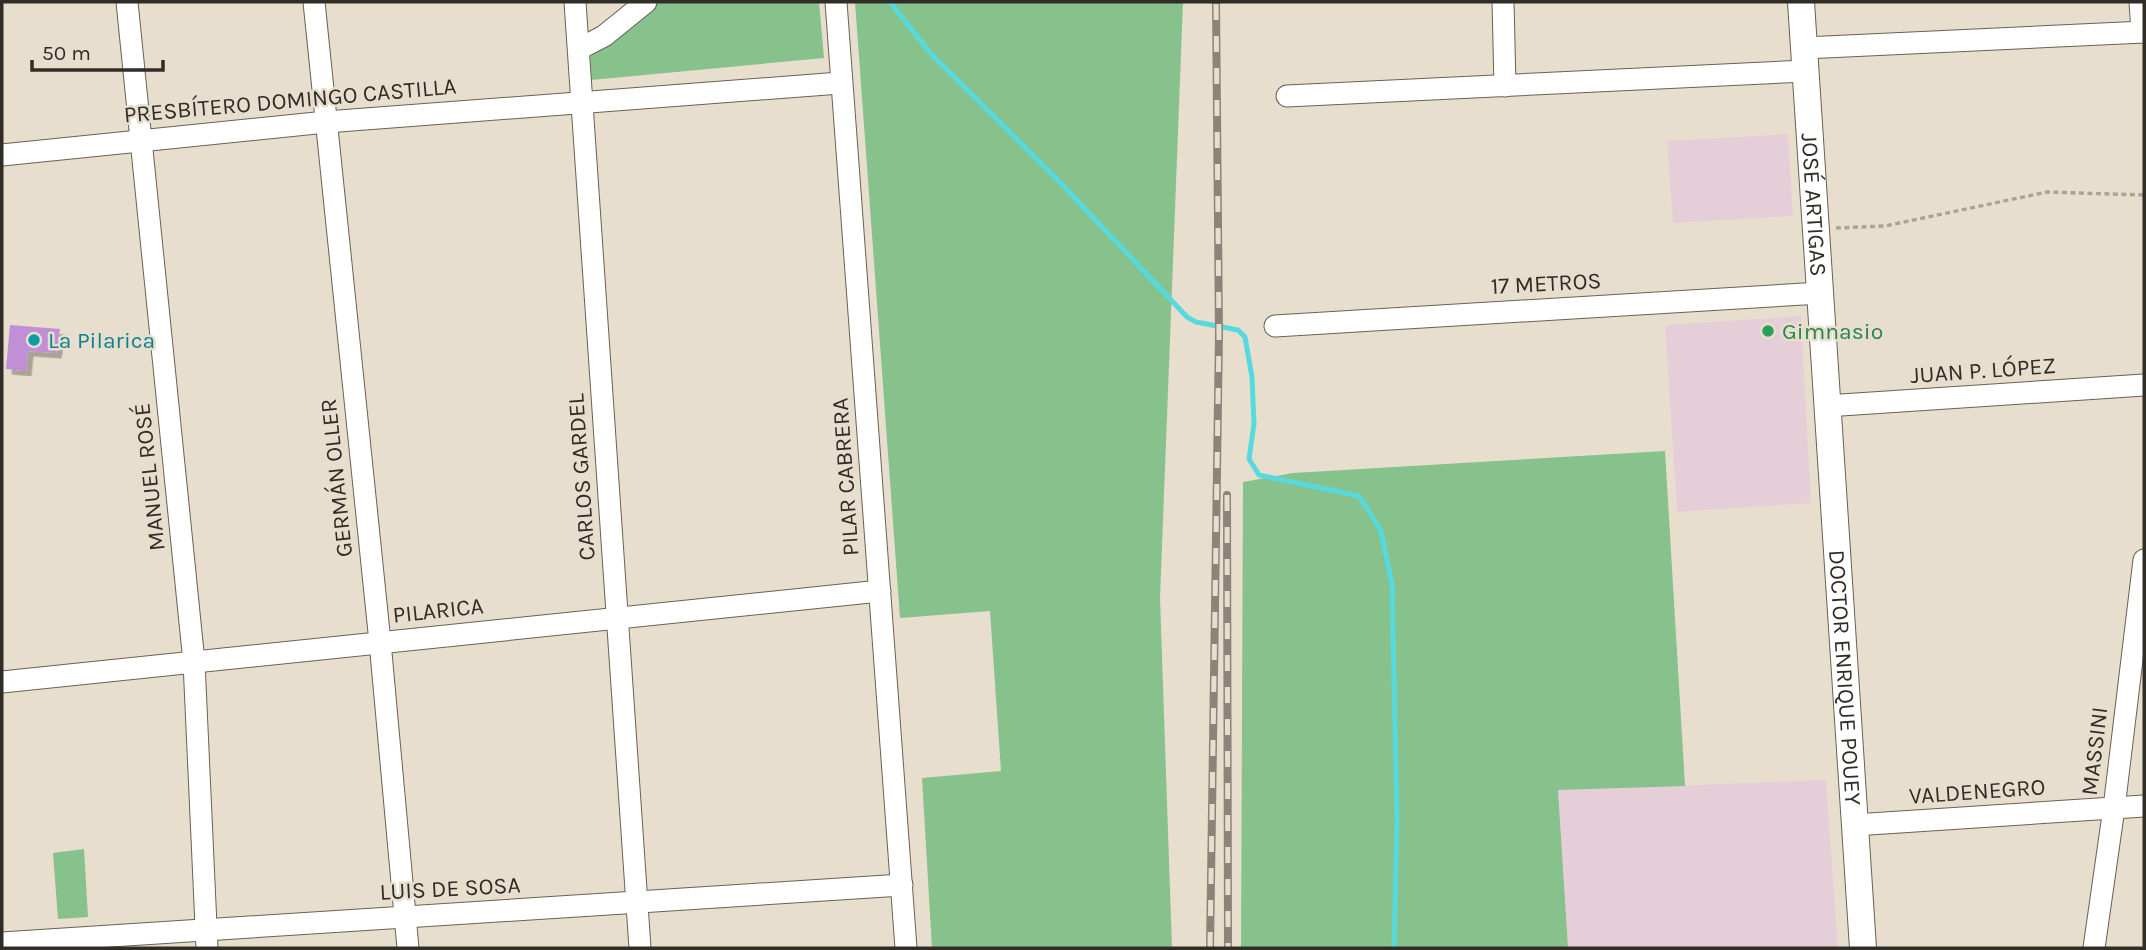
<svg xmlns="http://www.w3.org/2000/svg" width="2146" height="950" font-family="Karla,sans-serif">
  <defs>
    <filter id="shadow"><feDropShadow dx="5.5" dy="5.5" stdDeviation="0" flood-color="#0004"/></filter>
  </defs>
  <rect width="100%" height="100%" fill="#e8dece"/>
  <g fill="#e6ced9">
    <path d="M1788 134 1793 216 1673 223 1667 141Z"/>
    <path d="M1801 316 1811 503 1677 512 1665 325Z"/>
    <path d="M1826 780 1838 948H1568L1558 790Z"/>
  </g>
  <g fill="#87c18b">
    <path d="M657 2H819L824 58 591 80 590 57Z"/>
    <path d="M855 2H1183L1160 598 1172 948H932L922 778 1001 771 990 611 900 618Z"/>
    <path d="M1665 451 1685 786 1558 790 1568 948H1241L1243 482 1293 473Z"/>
    <path d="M84 849 88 917 58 919 53 853Z"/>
  </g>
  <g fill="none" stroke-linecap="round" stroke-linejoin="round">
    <path stroke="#57dadd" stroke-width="5" d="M890 2 931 54 1057 179 1187 317 1196 322 1238 330 1245 337 1252 377 1254 424 1249 459 1259 475 1359 496 1381 531 1392 584 1397 821 1394 948"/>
  </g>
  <path fill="#c18fd6" filter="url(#shadow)" d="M10 325 60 329 56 353 28 351 26 371 6 369Z"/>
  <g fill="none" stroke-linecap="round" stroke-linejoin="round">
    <defs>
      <g id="minor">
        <path d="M127 2 194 662 207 948"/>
        <path d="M314 2 380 642 408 948"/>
        <path d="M575 2 640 948"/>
        <path d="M836 2 906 948"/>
        <path d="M1503 2 1505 86"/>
        <path d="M2140 2 2142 32"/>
        <path d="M1804 48 2144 32"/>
        <path d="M579 49 604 36 646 2"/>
        <path d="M1287 96 1806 71"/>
        <path d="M2 155 326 122 840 83"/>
        <path d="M1275 326 1821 293"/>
        <path d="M1826 406 2144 385"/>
        <path d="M2 682 880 591"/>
        <path d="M1854 825 2144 806"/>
        <path d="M2 943 902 885"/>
        <path d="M2094 948 2114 808 2144 560"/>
      </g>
      <g id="tertiary">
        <path id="s1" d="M1801 2 1863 948"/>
      </g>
    </defs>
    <use href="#minor" stroke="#6a6153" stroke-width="23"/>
    <use href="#tertiary" stroke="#6a6153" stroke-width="28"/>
    <path stroke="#aba396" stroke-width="3.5" stroke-dasharray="5 3.5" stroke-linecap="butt" d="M1836 228 1885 226 2047 192 2144 195"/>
    <use href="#minor" stroke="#fff" stroke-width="21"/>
    <use href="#tertiary" stroke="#fff" stroke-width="26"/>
    <defs>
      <g id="rail">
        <path d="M1227 495 1228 948"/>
        <path d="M1210 948 1219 334 1216 2"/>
      </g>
    </defs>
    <use href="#rail" stroke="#8b8579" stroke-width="8"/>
    <use href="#rail" stroke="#e8dece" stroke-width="5" stroke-dasharray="16" stroke-linecap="butt"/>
  </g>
  <circle fill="#2e9e5b" stroke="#e8dece" stroke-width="2.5" cx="1768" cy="331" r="7"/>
  <circle fill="#0f9aa8" stroke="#e8dece" stroke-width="2.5" cx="34" cy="340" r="7"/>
  <g text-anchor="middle" stroke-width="5" stroke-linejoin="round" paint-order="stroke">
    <g font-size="23" fill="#302d26" stroke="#e8dece">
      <text transform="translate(290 100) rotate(-5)" y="8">PRESBÍTERO DOMINGO CASTILLA</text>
      <text dy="8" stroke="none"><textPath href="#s1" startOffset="203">JOSÉ ARTIGAS</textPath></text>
      <text transform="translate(1546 283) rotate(-3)" y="8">17 METROS</text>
      <text transform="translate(1983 370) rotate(-4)" y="8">JUAN P. LÓPEZ</text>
      <text transform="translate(149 477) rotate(-96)" y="8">MANUEL ROSÉ</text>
      <text transform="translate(581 477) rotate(-94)" y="8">CARLOS GARDEL</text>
      <text transform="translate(845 477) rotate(-94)" y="8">PILAR CABRERA</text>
      <text transform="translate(336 478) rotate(-96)" y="8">GERMÁN OLLER</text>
      <text transform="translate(438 610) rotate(-6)" y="8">PILARICA</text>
      <text dy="8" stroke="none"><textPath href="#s1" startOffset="677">DOCTOR ENRIQUE POUEY</textPath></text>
      <text transform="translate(2094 751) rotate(-83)" y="8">MASSINI</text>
      <text transform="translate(1977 791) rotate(-4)" y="8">VALDENEGRO</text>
      <text transform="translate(450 888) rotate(-3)" y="8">LUIS DE SOSA</text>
    </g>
    <g font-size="23" fill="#27864d" stroke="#e8dece" text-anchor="start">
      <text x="1782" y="339">Gimnasio</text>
    </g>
    <g font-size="23" fill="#0d838f" stroke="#e8dece" text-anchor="start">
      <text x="48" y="348">La Pilarica</text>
    </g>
  </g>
  <rect width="2146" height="950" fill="none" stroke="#302d26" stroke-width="7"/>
  <path d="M32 60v10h131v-10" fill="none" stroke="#302d26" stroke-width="3.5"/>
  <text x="42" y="60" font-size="21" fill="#302d26" stroke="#e8dece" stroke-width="5" paint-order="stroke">50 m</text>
</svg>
